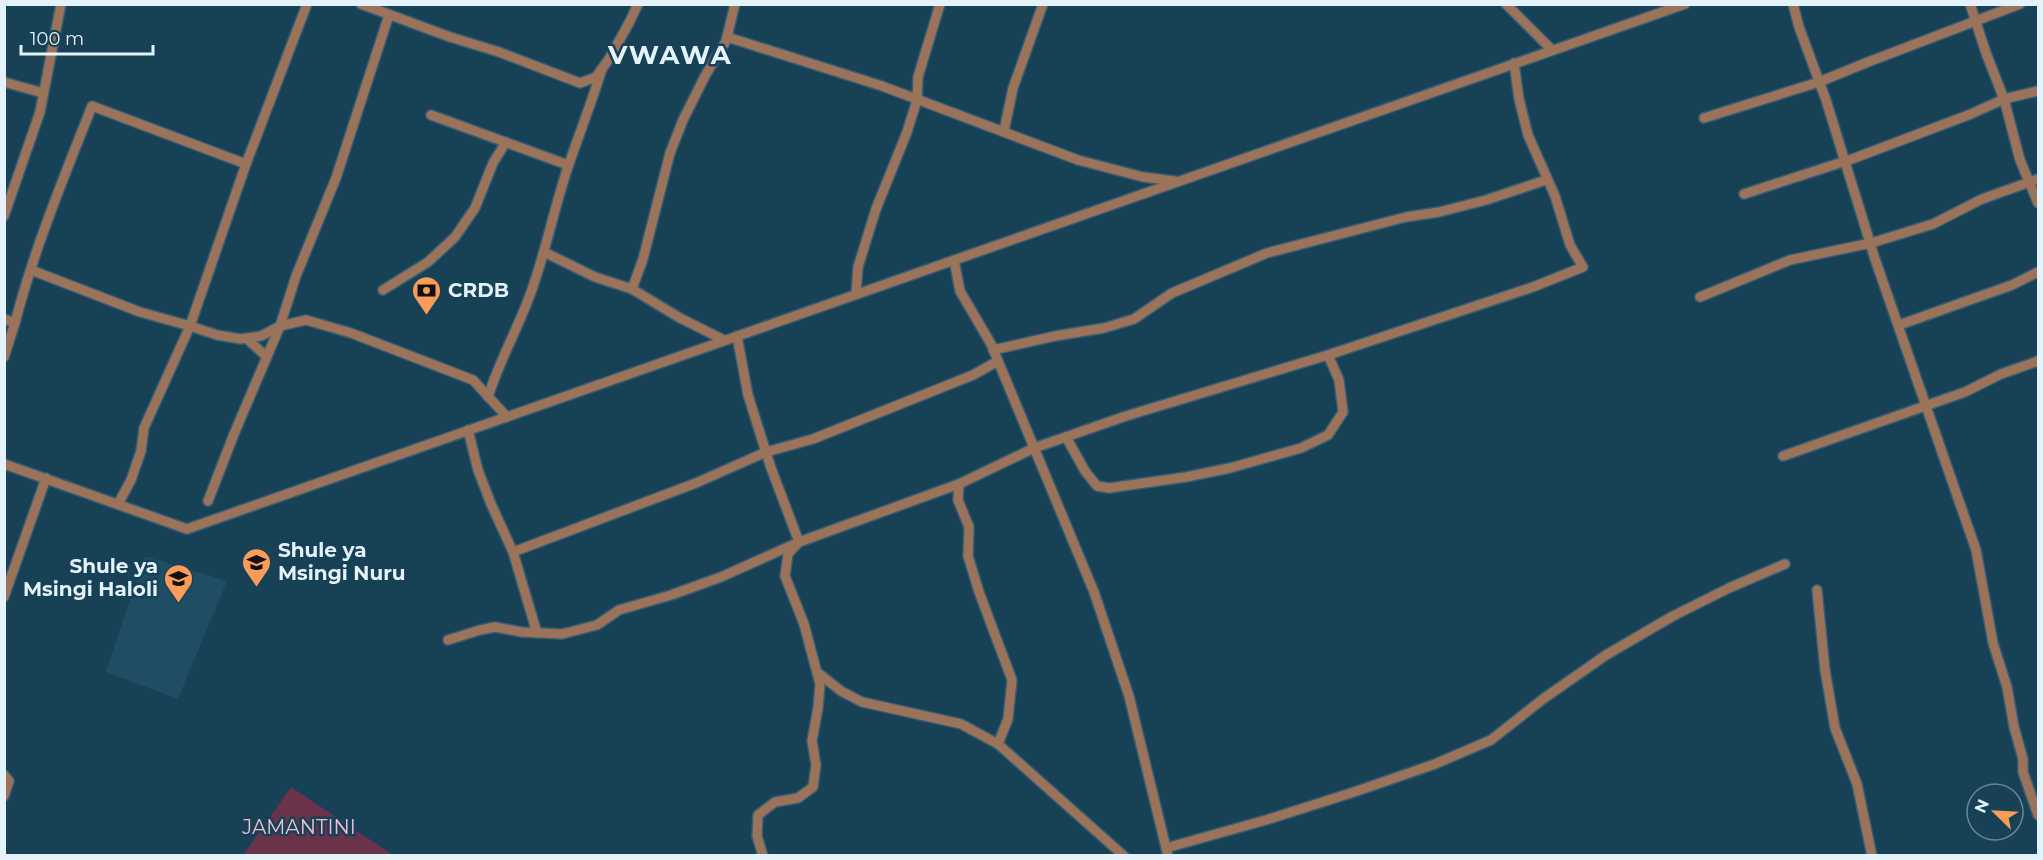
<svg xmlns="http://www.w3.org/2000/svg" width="2043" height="860" font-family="Montserrat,sans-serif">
  <rect width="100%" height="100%" fill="#174156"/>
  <path fill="#1e4d64" d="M145 556 227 581 178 699 106 672Z"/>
  <path fill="#6a324b" d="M291 787 393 855H243Z"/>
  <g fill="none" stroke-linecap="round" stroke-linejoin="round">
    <defs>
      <g id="minor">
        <path d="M361 4 450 37 499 52 580 83 596 77 609 59 629 23 638 4"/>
        <path d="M1506 4 1552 50"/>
        <path d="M1793 4 1799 27 1826 100 1875 259 1976 550 1993 643 2007 687 2014 727 2023 759V772L2038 815"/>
        <path d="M1970 4 1986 53 2004 99 2020 160 2038 203"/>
        <path d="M727 37 882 86 1078 160 1143 177 1175 181"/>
        <path d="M4 82 43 93"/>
        <path d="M431 115 568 165"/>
        <path d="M1704 118 1819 82 1868 62 2020 4"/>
        <path d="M1004 131 1013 88 1043 4"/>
        <path d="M246 164 307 4"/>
        <path d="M1744 194 1852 159 1971 114 2004 99 2038 91"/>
        <path d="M4 216 40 112 61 4"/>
        <path d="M544 252 595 277 632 289 680 318 724 340"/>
        <path d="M954 260 960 291 991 344 1094 592 1129 696 1168 856"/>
        <path d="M632 289 643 259 670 153 683 120 705 76 726 41 735 4"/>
        <path d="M383 290 428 262 455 237 475 208 493 163 506 142"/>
        <path d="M856 294 858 267 876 209 907 132 917 100 918 77 940 4"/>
        <path d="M1700 297 1790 260 1871 243 1933 224 1982 199 2038 179"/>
        <path d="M4 319 15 323C34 249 64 177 92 106L246 164 190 326 140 312 31 270"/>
        <path d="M1899 325 2012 285 2038 272"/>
        <path d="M737 336 748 395 771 468 799 542 788 554 785 576 804 624 820 684 818 708 812 741 816 765 813 787 798 798 775 802 758 815 757 836 763 856"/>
        <path d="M246 338 267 357"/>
        <path d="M993 350 1055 336 1104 328 1134 319 1172 293 1267 253 1406 217 1439 212 1486 200 1546 180"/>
        <path d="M4 357 15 323"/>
        <path d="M488 397C499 362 517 330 530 295 546 252 554 207 569 164 580 132 592 101 602 69"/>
        <path d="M468 430 478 470 491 504 513 552 537 633"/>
        <path d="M1066 437 1085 471 1097 486 1109 488 1186 477 1230 468 1301 448 1328 435 1343 412 1339 380 1328 355"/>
        <path d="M1783 456 1965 392 2001 374 2038 361"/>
        <path d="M4 464 187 529 1685 4"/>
        <path d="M959 484 958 500 969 527 968 556 979 592 1012 680 1008 719 998 744"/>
        <path d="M208 501 234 434 280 326 296 276 336 178 389 15"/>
        <path d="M118 504 131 480 141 451 144 428 190 326 217 335 241 339 261 336 280 326 306 320 351 333 473 380 507 417"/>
        <path d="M513 552 696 483 766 452 813 439 973 375 998 361"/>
        <path d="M1817 590 1825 670 1835 728 1857 784 1872 856"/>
        <path d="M4 597 46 478"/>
        <path d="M448 640 480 630 495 627 522 632 562 634 597 625 619 610 671 595 721 577 799 542 959 484 1034 448 1126 416 1328 355 1533 287 1583 267 1570 245 1555 196 1528 135 1519 99 1514 63"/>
        <path d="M817 672 841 691 862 702 961 724 998 744 1124 856"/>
        <path d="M4 775 9 781 4 796"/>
        <path d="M1166 848 1266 820 1354 792 1435 764 1491 740 1543 699 1606 655 1673 616 1729 588 1785 564"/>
      </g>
    </defs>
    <use href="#minor" stroke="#385d70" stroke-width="12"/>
    <use href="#minor" stroke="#9b735a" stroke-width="9"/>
  </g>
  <defs>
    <symbol id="bank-pin" viewBox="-11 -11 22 30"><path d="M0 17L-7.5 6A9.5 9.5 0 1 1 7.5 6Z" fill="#fe9b58" stroke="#174156"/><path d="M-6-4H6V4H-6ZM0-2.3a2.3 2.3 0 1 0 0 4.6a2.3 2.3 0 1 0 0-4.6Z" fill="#111"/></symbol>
    <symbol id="school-pin" viewBox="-11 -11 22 30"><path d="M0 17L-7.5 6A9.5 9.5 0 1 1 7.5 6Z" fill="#fe9b58" stroke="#174156"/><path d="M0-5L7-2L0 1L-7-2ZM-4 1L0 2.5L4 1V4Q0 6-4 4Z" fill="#111"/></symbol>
  </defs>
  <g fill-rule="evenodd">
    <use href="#bank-pin" x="410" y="274" width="33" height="45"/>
    <use href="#school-pin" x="240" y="546" width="33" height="45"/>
    <use href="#school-pin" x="162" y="562" width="33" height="45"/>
  </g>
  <g text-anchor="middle" stroke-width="5" stroke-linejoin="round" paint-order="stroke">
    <g font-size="20" font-weight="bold" fill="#e4f3fb" stroke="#174156" text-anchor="start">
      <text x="448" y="297">CRDB</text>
      <text x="278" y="557">Shule ya<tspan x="278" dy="23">Msingi Nuru</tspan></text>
      <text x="158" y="573" text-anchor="end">Shule ya<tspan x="158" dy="23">Msingi Haloli</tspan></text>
    </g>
    <g font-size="20" fill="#f1bbd0" stroke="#174156">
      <text x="299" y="834">JAMANTINI</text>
    </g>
    <g font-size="26" font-weight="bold" letter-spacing="1.5" fill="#e4f3fb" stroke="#174156">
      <text x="670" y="64">VWAWA</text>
    </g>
  </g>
  <rect width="2043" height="860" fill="none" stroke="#e4f3fb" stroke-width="12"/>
  <g transform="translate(1995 812) rotate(294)"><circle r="28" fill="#174156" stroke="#698898" stroke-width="1.5"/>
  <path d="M0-4.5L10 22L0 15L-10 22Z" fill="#fe9b58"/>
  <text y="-9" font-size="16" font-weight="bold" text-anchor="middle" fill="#e4f3fb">N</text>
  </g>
  <path d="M21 45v9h132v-9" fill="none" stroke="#e4f3fb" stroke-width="3"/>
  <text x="30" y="45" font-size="18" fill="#e4f3fb" stroke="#174156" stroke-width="4.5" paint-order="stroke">100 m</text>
</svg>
